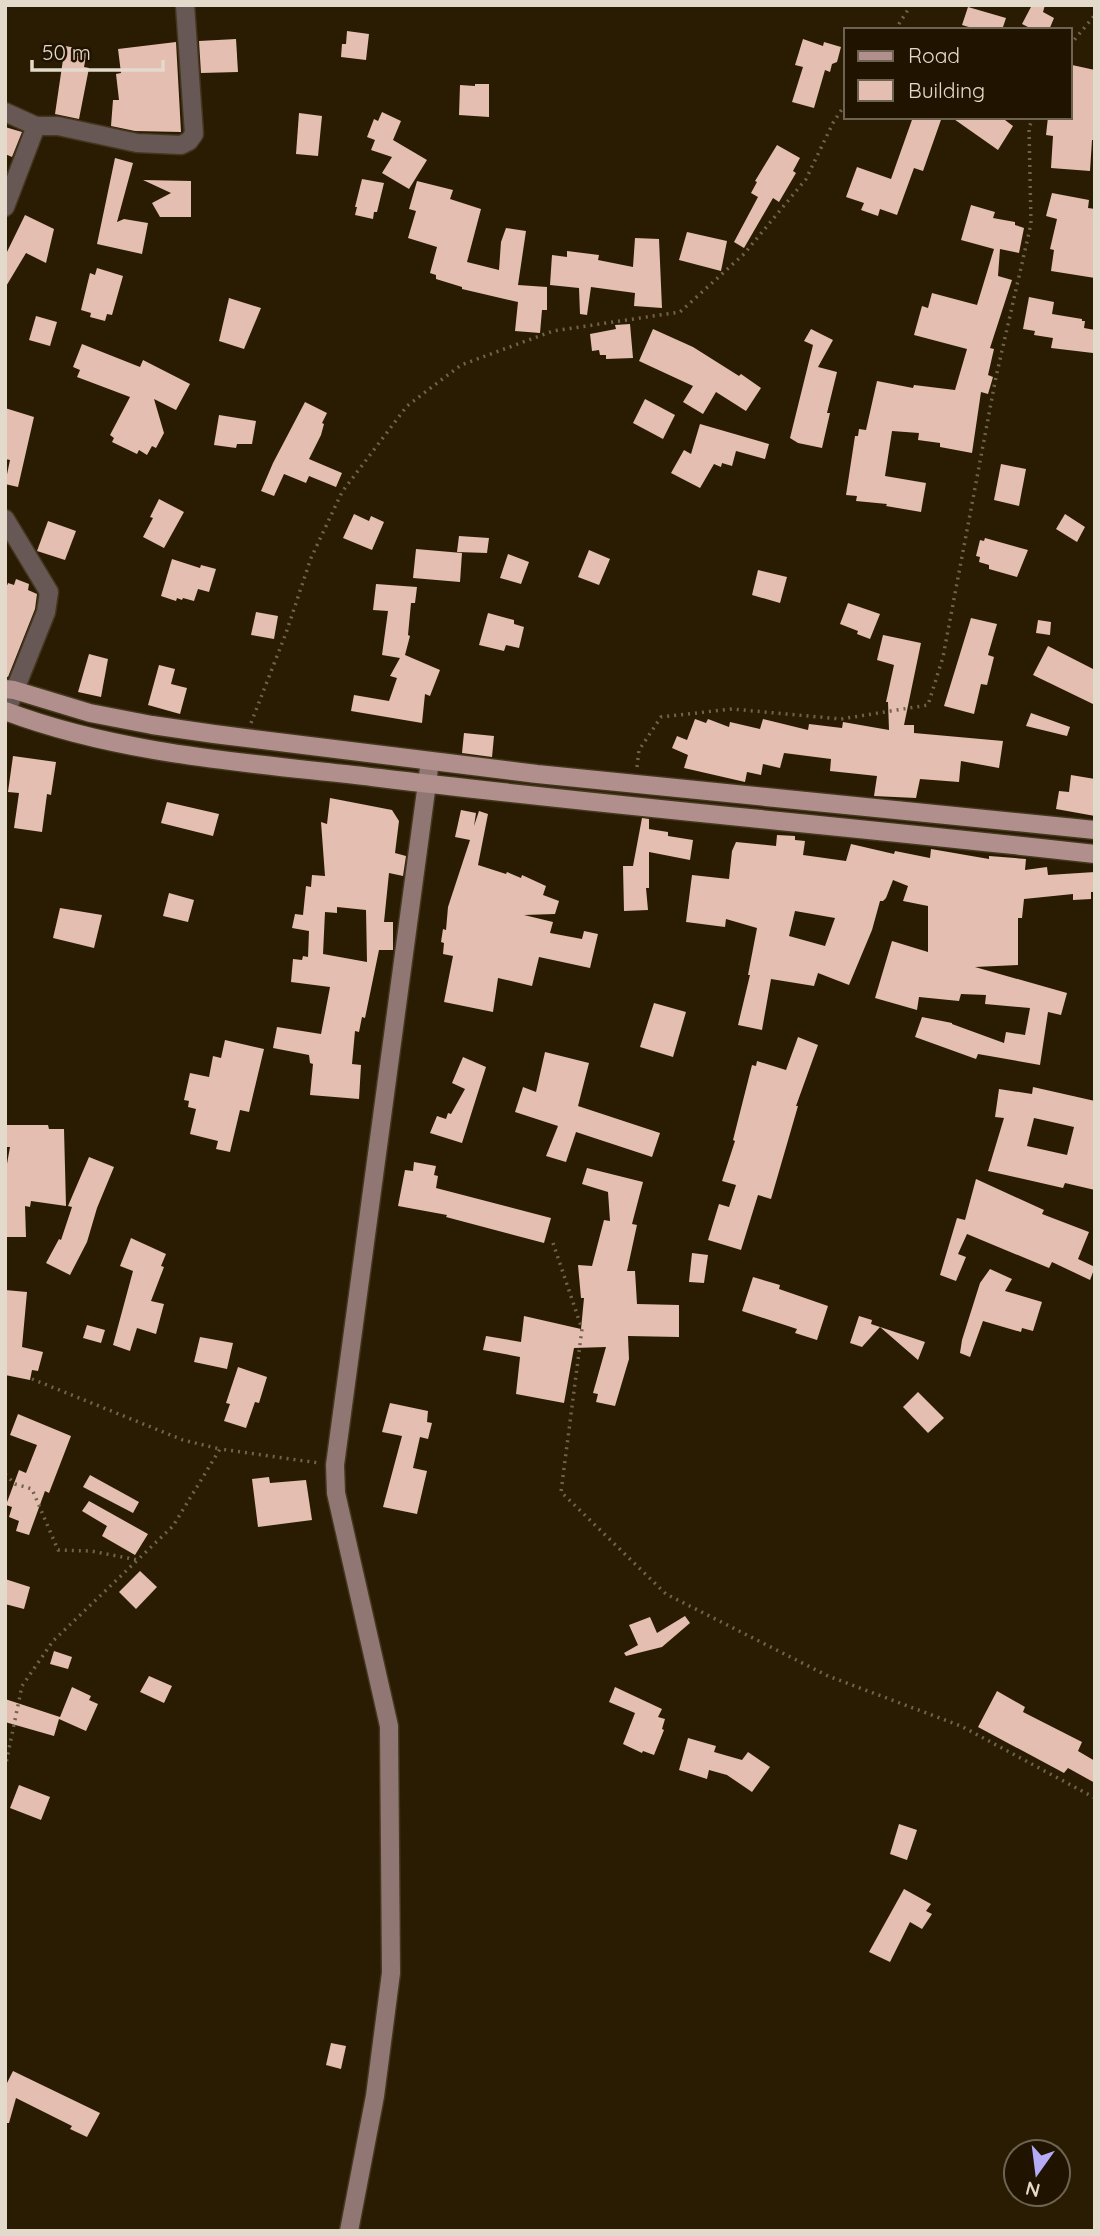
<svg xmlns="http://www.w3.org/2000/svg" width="1100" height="2236" font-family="Quicksand,sans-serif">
  <rect width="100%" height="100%" fill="#2a1c02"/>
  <g fill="#e4beb1" fill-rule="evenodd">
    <path d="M1032 5H1045L1043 12 1054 18 1049 30H1034L1022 24Z"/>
    <path d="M968 7 1006 18 1002 30H979L962 25Z"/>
    <path d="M347 31 369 34 366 60 341 57 342 44H346Z"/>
    <path d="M236 39 238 72 201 73 199 41Z"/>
    <path d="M803 39 823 46 824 42 841 47 837 62 832 64 830 72 825 70 814 108 792 102 803 67 795 65Z"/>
    <path d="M176 42 181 132 135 131 111 126 113 100H119L116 74 121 73 118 49Z"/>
    <path d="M65 46 87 50 84 67 89 68 79 119 55 114Z"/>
    <path d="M1072 65 1095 70V140H1092L1090 171 1051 168 1053 136 1046 135 1048 117H1070Z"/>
    <path d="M475 84H489V117L459 115 460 85 475 86Z"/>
    <path d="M382 112 401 121 393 140 427 160 409 189 382 173 392 157 371 150 375 140 367 137 374 119 378 121Z"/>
    <path d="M299 113 322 116 318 156 296 154Z"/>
    <path d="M913 117H942L923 171 914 168 897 215 880 209 878 216 861 210 864 203 846 197 857 167 891 179Z"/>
    <path d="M951 117H1001L1013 126 998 150Z"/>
    <path d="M5 127 22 132 12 157 5 154Z"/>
    <path d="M777 145 800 158 793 171 796 173 779 202 773 198 744 248 734 242 758 197 751 193 757 182 755 181Z"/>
    <path d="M115 158 133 163 117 222 124 219 148 223 142 254 97 244Z"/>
    <path d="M362 179 384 183 377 212H374L373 219 355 215 357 207H355Z"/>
    <path d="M143 180 191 181V217H160L152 203 171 193Z"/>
    <path d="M417 181 453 190 450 199 481 209 467 262 499 270 501 242 506 228 526 231 518 285 547 287V310H542L540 333 515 331 518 302 462 289V287L436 279V275L430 273 437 247 408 238 416 211 409 209Z"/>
    <path d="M1052 193 1089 200 1088 208 1095 209V278L1051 271 1054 250 1050 249 1057 219 1046 216Z"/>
    <path d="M971 205 995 212 993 218 1015 222V225L1024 228 1019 253 1000 249 998 276 1012 280 990 348 994 349 988 375 993 377 988 394 981 392 972 453 940 447V443L918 440 919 433 892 431 885 476 926 483 921 512 886 506 887 504 856 501 857 496 846 495 855 436H858L859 429 866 430 877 381 913 388 914 385 955 390 967 349 914 335 922 306 928 308 932 293 977 305 994 249 961 240Z"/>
    <path d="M25 215 54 229 46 263 26 253 5 288V256Z"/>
    <path d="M687 232 727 241 721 271 679 260Z"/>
    <path d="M635 238 659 239 662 308 634 306 635 293 591 287 587 315 580 314 579 288 550 285 552 255 567 257V251L599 255 598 260 633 267Z"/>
    <path d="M97 268 123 276 112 315 107 314 105 321 90 317 91 313 81 310 90 273 95 275Z"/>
    <path d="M1029 297 1054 302 1052 314 1082 319V321H1085L1084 328 1095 330 1093 353 1051 348 1053 338 1034 335 1035 331 1023 329Z"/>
    <path d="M229 298 261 308 244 349 219 341Z"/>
    <path d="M36 316 57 322 50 346 29 340Z"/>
    <path d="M630 324 633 358 606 359V355H600L599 350 592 351 590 334 616 329 615 325Z"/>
    <path d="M653 329 693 347 739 376 741 374 761 388 746 411 716 392 703 414 683 402 693 386 639 361Z"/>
    <path d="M811 329 833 340 818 367 837 372 827 413H830L822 448 798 443 790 438 813 345 804 341Z"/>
    <path d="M82 344 140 367 143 360 190 384 176 410 154 399 164 433 156 448 152 446 147 455 139 450 137 454 112 442 114 438 110 435 130 397 77 377 80 370 73 367Z"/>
    <path d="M645 399 675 415 663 439 633 423Z"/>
    <path d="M305 402 327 413 322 423 324 424 321 435 309 459 342 473 336 487 309 476 306 483 284 474 274 496 261 491 273 463Z"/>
    <path d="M5 408 34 417 18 487 5 484 10 460 5 459Z"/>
    <path d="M219 415 256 421 252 444H237L236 448 214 445Z"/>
    <path d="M700 424 769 444 765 459 736 451 732 466 722 463 721 467 714 464 700 488 671 473 684 450 691 454Z"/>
    <path d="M1001 464 1026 469 1019 506 994 500Z"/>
    <path d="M159 499 184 512 164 548 143 537 153 518 150 517Z"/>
    <path d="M354 514 369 521 371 516 384 522 372 550 343 538Z"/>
    <path d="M1065 514 1085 527 1077 542 1056 529Z"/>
    <path d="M48 521 76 531 65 560 37 551Z"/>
    <path d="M459 536 489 538 487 553 457 552Z"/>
    <path d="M985 538 1028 550 1017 577 989 569V565L979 562 980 557 976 556 980 540 984 541Z"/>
    <path d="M416 549 462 553 460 582 413 578Z"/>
    <path d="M589 550 610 559 599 585 578 577Z"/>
    <path d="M508 554 529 562 521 584 500 578Z"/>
    <path d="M172 559 200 568 201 565 216 569 209 592 198 589 194 601 183 598 182 600 177 598 176 601 161 596Z"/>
    <path d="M758 570 787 577 780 603 752 595Z"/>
    <path d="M16 579 29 584 28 590 37 594 35 609 8 677 5 676V591L8 583 14 585Z"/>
    <path d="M376 584 417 587 415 603H411L408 635 410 636 405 655 440 670 430 696 425 694 422 723 351 711 354 695 389 701 397 678 390 676 400 658 382 655 388 611 373 610Z"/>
    <path d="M848 603 880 614 870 639 857 634 858 631 840 624Z"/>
    <path d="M256 612 278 616 274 639 251 635Z"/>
    <path d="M488 613 514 620V624L524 627 519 648 506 645 504 651 479 645Z"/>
    <path d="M971 618 997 624 988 655 994 657 987 685 981 684 974 714 944 706Z"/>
    <path d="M1038 620 1051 622 1050 635 1036 633Z"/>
    <path d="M883 635 921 643 904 725H914V733L1003 741 999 768 961 761 959 782 920 779 916 798 874 796 877 776 830 771 831 759 784 753 780 768 763 764 761 775 747 772 745 782 684 768 688 755 672 748 677 736 687 740 695 719 706 723 708 719 729 727 730 722 760 729 763 719 808 730 809 724 842 728 843 722 889 730 888 702H886L894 665 877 660Z"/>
    <path d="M1048 646 1095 670V705L1033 675Z"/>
    <path d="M89 654 108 659 101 697 78 692Z"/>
    <path d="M159 665 175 669 171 684 187 688 180 714 148 705Z"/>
    <path d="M1031 713 1070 727 1067 736 1026 726Z"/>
    <path d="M464 733 494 736 492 757 462 753Z"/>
    <path d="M13 756 56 762 51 795 47 794 42 832 14 828 19 793 8 792Z"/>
    <path d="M1071 775 1095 779V816L1056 809 1059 791 1069 792Z"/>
    <path d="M330 798 392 810 399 821 395 853 406 856 403 876 389 873 384 922H393V950H379L365 1018 362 1017 359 1032 355 1031 352 1064 361 1065 359 1099 310 1095 313 1064 310 1063 309 1055 273 1048 277 1027 321 1034 330 987 291 982 293 959 302 960 303 956 308 957 309 931 292 928 295 914 303 915 306 886 311 887 312 875 325 876 321 822 327 824ZM337 907 366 910 367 962 323 954 325 912 337 913Z"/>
    <path d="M167 802 219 814 213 836 161 823Z"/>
    <path d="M461 810 476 813 474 826 479 811 488 814 478 865 506 874 507 872 521 878 522 875 546 886 543 895 559 901 555 914 524 915 553 922 550 933 582 939 584 931 598 934 590 968 539 957 532 986 498 978 493 1012 444 1002 453 956 443 954 444 943 441 942 443 929 446 930 448 907 470 840 455 837Z"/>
    <path d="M642 818 649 819V829L668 832V836L693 840 690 860 649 852V888H646L648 910 624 911 623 866H633Z"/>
    <path d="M777 835 795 836V840L805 841 803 855 846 861 851 844 894 854 895 851 930 858 931 849 989 859V856L1026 859 1025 870 1047 867 1048 875 1095 872V892H1091V899L1073 900V894L1024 899 1022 918H1018V965L975 967 1067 993 1061 1015 1048 1012 1040 1065 978 1054 976 1059 915 1037 922 1017 952 1023V1024L1004 1043 1006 1032 1025 1035 1030 1008 985 1004 986 995 961 994 959 1001 919 997 917 1010 875 998 892 941 928 952V906L903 901 908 886 893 880 886 898 883 901H880L872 930 849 985 818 973 814 986 771 979 762 1030 738 1025 750 975H748L757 928 726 919 725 927 686 922 692 875 729 879 732 851 736 842 776 846ZM795 911 835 918 825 946 789 936Z"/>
    <path d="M169 893 194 900 188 922 163 916Z"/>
    <path d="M60 908 102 915 94 948 53 938Z"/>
    <path d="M654 1003 686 1012 673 1057 640 1047Z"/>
    <path d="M798 1037 818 1045 796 1106H798L771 1199 758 1195 741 1250 708 1240 719 1204 729 1207 736 1185 722 1181 735 1141 733 1140 752 1065 756 1066 757 1061 786 1070Z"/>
    <path d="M225 1040 264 1049 249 1112 240 1110 230 1152 216 1149 218 1141 190 1134 196 1109 188 1107 189 1101 184 1100 190 1073 209 1077 213 1056 221 1058Z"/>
    <path d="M545 1052 589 1063 578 1106 660 1133 652 1157 576 1132 566 1162 546 1156 558 1126 515 1112 523 1087 536 1092Z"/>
    <path d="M463 1057 486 1067 462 1143 430 1133 437 1116 446 1119 448 1113 451 1114 465 1089 452 1083Z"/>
    <path d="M1033 1087 1095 1101V1190L1065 1183 1063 1188 988 1171 1004 1118 995 1117 999 1089 1032 1094ZM1034 1118 1074 1127 1067 1155 1027 1146Z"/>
    <path d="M6 1125H48L49 1129H64L66 1206 31 1201 30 1207 25 1206 26 1237H7L5 1228V1175L10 1147H7Z"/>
    <path d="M89 1157 114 1167 97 1208 87 1242 70 1275 46 1263 59 1239 61 1240 72 1207 68 1206Z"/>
    <path d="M414 1162 436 1166 434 1175 438 1176 436 1188 551 1218 544 1243 446 1217 447 1215 398 1206 405 1170 413 1171Z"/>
    <path d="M587 1168 643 1182 632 1224 637 1225 627 1271H635L637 1304 679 1305V1337L628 1336 629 1359 615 1406 596 1402 598 1394 593 1393 606 1347 574 1348 564 1403 516 1394 520 1357 483 1350 486 1336 521 1342 524 1316 581 1329 584 1298H581L578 1265 592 1266 604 1220 610 1221 608 1192 582 1184Z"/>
    <path d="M976 1179 1044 1210 1042 1214 1089 1232 1078 1259 1095 1267 1090 1280 1052 1262 1049 1268 967 1234 958 1254 966 1257 956 1281 940 1275 957 1218 965 1220Z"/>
    <path d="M131 1238 166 1254 161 1266 164 1267 151 1301 164 1304 156 1334 137 1328 130 1351 113 1345 133 1271 120 1266Z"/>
    <path d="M692 1253 708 1255 704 1283 689 1282Z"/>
    <path d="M990 1269 1012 1279 1005 1291 1042 1302 1033 1331 1022 1328 1021 1332 983 1321 970 1357 960 1353 962 1340 980 1283Z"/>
    <path d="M753 1277 780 1285 779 1289 828 1306 817 1340 795 1333 797 1329 742 1311Z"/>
    <path d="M5 1290 27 1292 22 1347 43 1352 38 1371 32 1370 30 1380 5 1375Z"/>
    <path d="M859 1316 872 1320 871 1324 925 1342 918 1360 880 1327 862 1347 850 1343Z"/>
    <path d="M87 1325 105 1330 101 1343 83 1338Z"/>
    <path d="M200 1337 233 1343 227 1369 194 1362Z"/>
    <path d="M238 1367 267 1377 259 1403 255 1402 246 1428 224 1421 230 1404 226 1403Z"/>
    <path d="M918 1392 944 1418 928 1433 903 1407Z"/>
    <path d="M390 1403 428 1411 427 1422 432 1423 428 1439 420 1437 413 1468 427 1471 417 1514 383 1507 402 1436 382 1432Z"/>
    <path d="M18 1414 71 1436 49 1493 45 1491 29 1535 16 1531 19 1521 9 1517 12 1507 6 1505 19 1470 26 1473 37 1445 10 1435Z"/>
    <path d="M90 1475 139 1502 133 1513 83 1487Z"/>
    <path d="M269 1477 270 1483 306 1480 312 1520 258 1527 252 1479Z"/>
    <path d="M89 1501 148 1534 135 1555 102 1536 107 1526 82 1511Z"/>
    <path d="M140 1571 157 1587 136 1609 119 1592Z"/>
    <path d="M5 1579 30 1587 24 1609 5 1604Z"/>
    <path d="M685 1616 690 1623 662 1647 626 1656 624 1653 638 1645 629 1625 650 1617 657 1633Z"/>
    <path d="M54 1651 72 1657 68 1669 50 1664Z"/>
    <path d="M149 1676 172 1686 164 1703 140 1692Z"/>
    <path d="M72 1687 91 1696 89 1700 98 1704 86 1731 59 1719 54 1736 5 1722V1699L60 1717Z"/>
    <path d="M615 1687 662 1709 658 1717 665 1719 662 1729 664 1730 654 1755 643 1751 642 1753 623 1744 635 1713 609 1702Z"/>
    <path d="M997 1691 1025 1707 1023 1712 1082 1742 1078 1751 1095 1761V1783L1068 1768 1064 1773 978 1727Z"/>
    <path d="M688 1738 716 1746 714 1752 742 1760 748 1752 770 1767 752 1792 727 1775 709 1770 707 1779 679 1770Z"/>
    <path d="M19 1785 50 1797 41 1820 10 1808Z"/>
    <path d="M899 1824 917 1830 907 1860 890 1854Z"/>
    <path d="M904 1889 931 1904 926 1911 932 1914 922 1929 910 1922 890 1962 869 1952Z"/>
    <path d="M331 2043 346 2046 341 2069 326 2065Z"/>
    <path d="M13 2071 100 2113 87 2137 70 2129 72 2126 16 2098 9 2123H5V2087Z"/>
  </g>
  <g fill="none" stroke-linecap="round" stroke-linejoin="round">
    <defs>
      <g id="street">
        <path d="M5 112 36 126 5 207"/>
        <path d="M36 126H58L137 143 181 145 189 141 194 134 185 5"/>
        <path d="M5 519 49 592 46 612 6 712"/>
      </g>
      <path id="secondary" d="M349 2231 375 2096 391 1973 389 1726 336 1493 335 1465 430 761"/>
      <g id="primary">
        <path d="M5 689 14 690 90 713 152 725 214 734 537 774 1095 830"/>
        <path d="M5 711C124 756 255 763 380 778 618 807 857 827 1095 854"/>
      </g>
    </defs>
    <use href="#street" stroke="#44371e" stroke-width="21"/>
    <use href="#secondary" stroke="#44371e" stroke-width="21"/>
    <use href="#primary" stroke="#44371e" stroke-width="21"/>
    <g stroke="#70634d" stroke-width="3.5" stroke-dasharray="2 5" stroke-linecap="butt">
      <path d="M895 30 911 5"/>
      <path d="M1070 45 1095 15"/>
      <path d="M251 723 286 633 311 558 342 492 407 406 461 365 553 331 680 312 744 254 806 179 833 123 846 103"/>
      <path d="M637 767 639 750 661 717 732 709 841 719 928 705 943 657 996 377 1031 224 1029 128 1033 117"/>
      <path d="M553 1243 582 1329 561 1492 666 1594 828 1676 961 1726 1095 1798"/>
      <path d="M32 1379 183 1440 220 1449"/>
      <path d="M5 1474 15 1484 32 1489 58 1550 91 1551 138 1560"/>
      <path d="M5 1768 22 1686 53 1641 173 1526 220 1449 319 1463"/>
    </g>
    <use href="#street" stroke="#675755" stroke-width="18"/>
    <use href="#secondary" stroke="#907774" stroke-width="18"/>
    <use href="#primary" stroke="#b08f8c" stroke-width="18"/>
  </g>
  <rect width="1100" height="2236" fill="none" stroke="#e4dacb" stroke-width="14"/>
  <rect x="844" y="28" width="228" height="91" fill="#201300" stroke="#6e6351" stroke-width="2"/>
  <rect x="858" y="51" width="35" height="10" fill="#b08f8c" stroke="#6e6351" stroke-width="2"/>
  <text x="908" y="63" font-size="21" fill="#e4dacb">Road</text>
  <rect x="858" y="80" width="35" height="21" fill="#e4beb1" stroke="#6e6351" stroke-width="2"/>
  <text x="908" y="98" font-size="21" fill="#e4dacb">Building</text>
  <g transform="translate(1037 2173) rotate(194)"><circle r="33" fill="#201300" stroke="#6e6351" stroke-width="2"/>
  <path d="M0-5L12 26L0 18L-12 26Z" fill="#b5acf8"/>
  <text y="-10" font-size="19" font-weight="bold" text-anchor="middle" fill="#e4dacb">N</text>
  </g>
  <path d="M32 60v10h131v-10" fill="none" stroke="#e4dacb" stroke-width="3.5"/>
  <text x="42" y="60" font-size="21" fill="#e4dacb" stroke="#201300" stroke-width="5" paint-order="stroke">50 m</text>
</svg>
